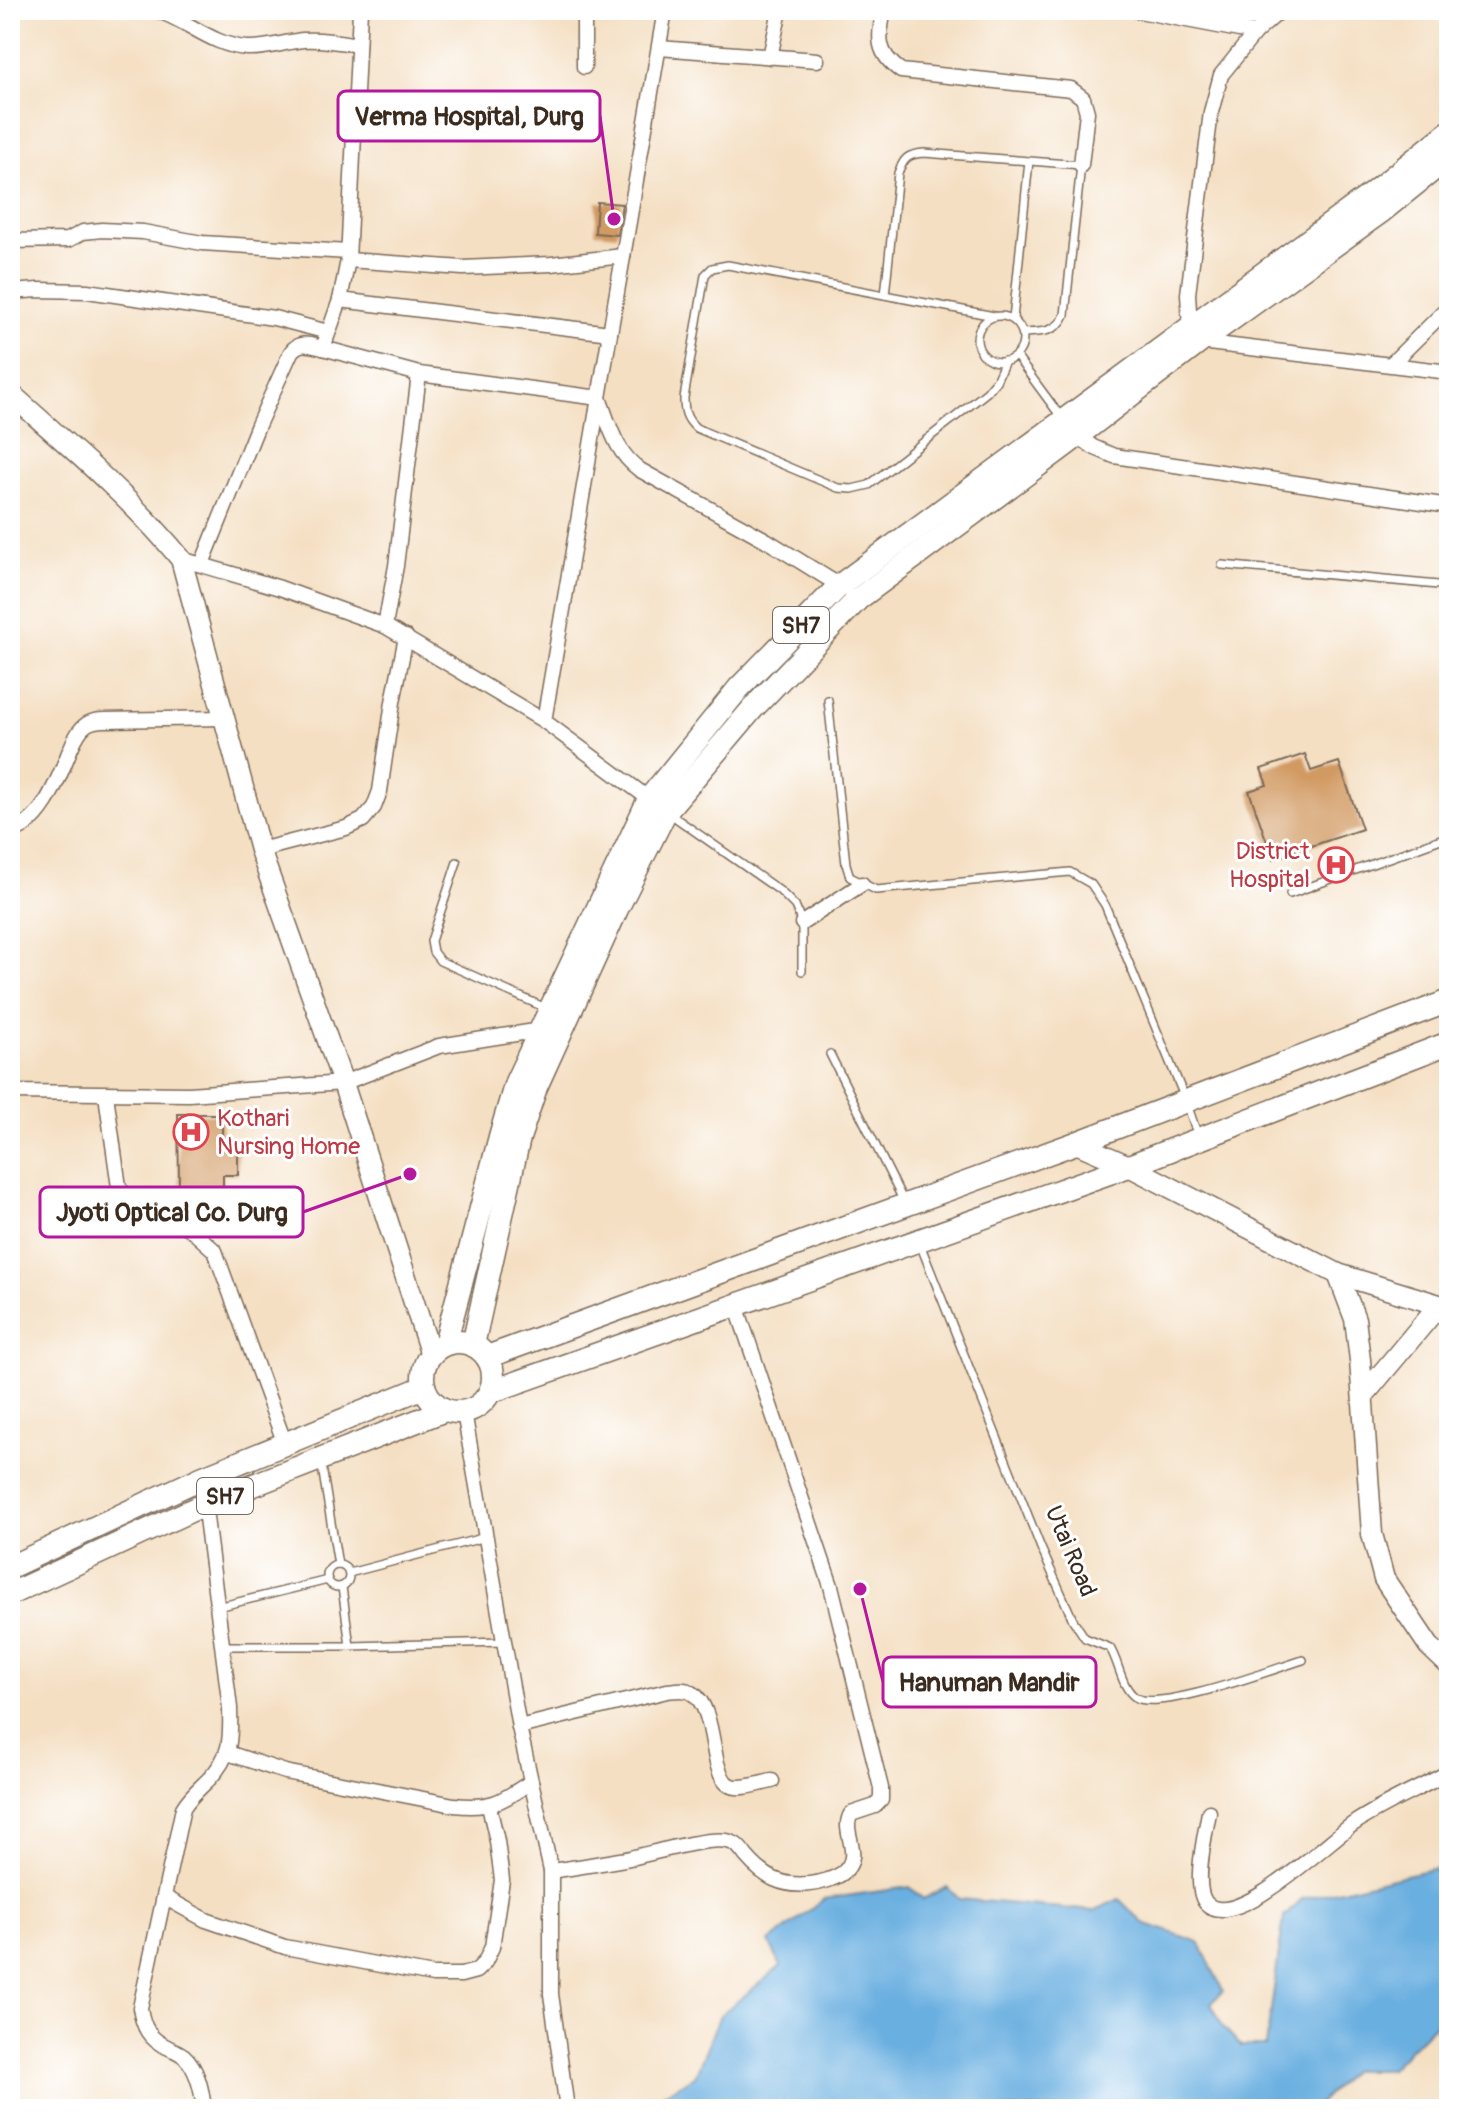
<svg xmlns="http://www.w3.org/2000/svg" width="1459" height="2119" font-family="Pangolin,sans-serif">
  <rect width="100%" height="100%" fill="#fff"/>
  <filter id="ink" filterUnits="userSpaceOnUse"><feTurbulence type="fractalNoise" baseFrequency=".0125" numOctaves="2"/><feDisplacementMap in="SourceGraphic" scale="16" xChannelSelector="R" yChannelSelector="G"/><feConvolveMatrix kernelMatrix="1 2 1 2 8 2 1 2 1" color-interpolation-filters="sRGB"/></filter>
  <filter id="wash" filterUnits="userSpaceOnUse"><feTurbulence type="fractalNoise" baseFrequency=".006" numOctaves="4" result="noise"/><feDisplacementMap in="SourceGraphic" scale="32" xChannelSelector="R" yChannelSelector="G"/><feGaussianBlur stdDeviation="1.8" result="paint"/><feColorMatrix in="noise" values="0 0 0 0 0 0 0 0 0 0 0 0 0 0 0 0 0 1.4 0 .05"/><feComposite in="paint" operator="in"/></filter>
  <g filter="url(#wash)">
    <rect width="100%" height="100%" fill="#f4dfc2"/>
    <path fill="#69afe0" stroke="#526c7f" stroke-width="2" d="M1449 1865V2021H1438L1389 2070H1352L1313 2109H613L616 2107H640L695 2076 720 2015 781 1966 769 1942 824 1899 910 1887 923 1899 947 1887 959 1899 1094 1911 1119 1899 1143 1923 1199 1942 1223 1991 1211 2003 1223 2027 1241 2046H1266L1284 1917 1303 1899Z"/>
    <g id="blocks">
      <g fill="#d19a62">
        <path d="M597 202 622 204 617 235 595 233Z"/>
        <path d="M1305 754 1311 771 1339 762 1362 829 1273 859 1249 791 1267 785 1261 769Z"/>
        <path d="M178 1114H222V1138H232V1148H238V1175H223V1189L186 1190V1184H179Z"/>
      </g>
    </g>
  </g>
  <g filter="url(#ink)">
    <use href="#blocks" fill-opacity="0" stroke="#7c6957" stroke-width="2"/>
    <g fill="none" stroke-linecap="round" stroke-linejoin="round">
      <defs>
        <g id="lane">
          <path d="M885 295 898 173C904 158 908 154 924 153L1081 165 1065 315C1057 333 1040 332 1023 333"/>
          <circle cx="1000" cy="339" r="23"/>
          <path d="M994 316 728 265 712 268 705 275 684 398C684 411 686 419 696 428L838 488 852 489 869 485 987 392 996 381 1005 361"/>
          <path d="M1013 319 1029 161"/>
          <path d="M1016 356 1061 417"/>
          <path d="M1222 565 1449 586"/>
          <path d="M828 700 846 864 850 877 876 890 1070 872 1091 884 1105 905 1186 1101 1198 1136"/>
          <path d="M670 814 780 891 795 906 802 923V971"/>
          <path d="M457 862 431 941 433 952 440 961 548 1009"/>
          <path d="M1290 894 1449 836"/>
          <path d="M830 1054 904 1202"/>
          <path d="M920 1244 1041 1548 1073 1620 1085 1638 1110 1648C1119 1662 1121 1687 1135 1697 1158 1713 1273 1669 1303 1660"/>
          <path d="M321 1461 338 1565"/>
          <circle cx="338" cy="1576" r="11"/>
          <path d="M349 1573 486 1537"/>
          <path d="M342 1587 350 1646"/>
          <path d="M218 1607 328 1580"/>
          <path d="M222 1646H350L504 1642"/>
        </g>
        <g id="street">
          <path d="M156 10C187 20 213 46 247 48 266 49 284 42 303 40 322 39 340 42 358 45"/>
          <path d="M884 10C878 38 876 53 901 71L1071 89 1083 98 1087 112 1081 165"/>
          <path d="M1134 10 1255 33"/>
          <path d="M1281 10 1255 33 1221 75 1211 112 1188 294 1190 328 1200 342 1449 372"/>
          <path d="M659 48 817 60"/>
          <path d="M770 57 780 10"/>
          <path d="M584 67V10"/>
          <path d="M10 241 68 240 83 232 102 230 143 232 202 243 348 252"/>
          <path d="M348 260 463 268 551 264 623 256"/>
          <path d="M10 292 39 290 87 291 274 318 328 332"/>
          <path d="M340 300 610 333"/>
          <path d="M323 348 419 374 599 398C610 426 615 452 640 470L766 540 845 589"/>
          <path d="M1391 364 1449 307"/>
          <path d="M1072 431 1093 447 1114 456 1449 506"/>
          <path d="M181 559 280 588 385 626 544 721 656 804"/>
          <path d="M202 564 258 425 291 352C300 340 310 345 323 348L340 300 348 260 360 10"/>
          <path d="M385 626 396 566 419 374"/>
          <path d="M544 721 665 10"/>
          <path d="M10 831C42 826 59 777 70 750 74 741 78 730 87 724 92 721 99 720 105 720L223 718"/>
          <path d="M260 850 346 828 363 820 374 807 380 791 393 702 406 637"/>
          <path d="M802 923 862 884"/>
          <path d="M10 1092 189 1094 343 1083 439 1046 541 1030"/>
          <path d="M106 1095 119 1187 128 1199 188 1227 215 1251 285 1444"/>
          <path d="M464 1412 519 1727 551 1871V1994L567 2109"/>
          <path d="M201 1478 230 1708C231 1740 231 1756 209 1779 199 1789 190 1796 183 1808L140 2008C143 2027 149 2039 167 2047 173 2050 179 2052 184 2056 198 2069 202 2091 204 2109"/>
          <path d="M519 1727 667 1691C676 1690 685 1688 692 1693 710 1703 712 1744 717 1763 719 1770 722 1781 729 1785 740 1791 761 1783 772 1781"/>
          <path d="M228 1753 285 1772 454 1805C492 1809 500 1802 531 1782"/>
          <path d="M1209 1812C1206 1831 1192 1887 1206 1903 1235 1934 1332 1837 1356 1822 1385 1803 1419 1789 1449 1772"/>
          <path d="M551 1871C577 1867 604 1863 630 1858 653 1853 707 1837 727 1841 737 1843 740 1848 746 1856 764 1877 781 1887 810 1884 820 1883 835 1879 844 1872 864 1853 840 1832 851 1814L875 1806 881 1800V1788L831 1586 736 1305"/>
          <path d="M164 1897 206 1920 285 1947 433 1975H461L476 1971 485 1962 492 1947 502 1880 497 1841 489 1806"/>
        </g>
        <g id="secondary">
          <path d="M10 393C69 446 130 497 181 559L260 850 343 1083 431 1355"/>
          <path d="M1076 1143 1129 1166 1338 1274 1449 1308"/>
          <path d="M1338 1274 1355 1319 1360 1360 1372 1534 1384 1579 1429 1646 1449 1665"/>
          <path d="M1363 1396 1439 1305"/>
        </g>
        <g id="primary">
          <circle cx="458" cy="1377" r="35"/>
          <path d="M445 1344 501 1133 516 1082 649 799 739 688 840 585 1370 195 1449 132"/>
          <path d="M473 1345 519 1138 536 1087 617 909 666 811 754 707 858 599 1067 444 1200 342 1382 211 1449 157"/>
          <path d="M487 1357 1076 1143 1449 1001"/>
          <path d="M490 1392 1129 1166 1449 1043"/>
          <path d="M10 1567 201 1478 424 1387"/>
          <path d="M10 1594 205 1504 445 1410"/>
        </g>
      </defs>
      <use href="#lane" stroke="#7c6957" stroke-width="10"/>
      <use href="#street" stroke="#7c6957" stroke-width="17"/>
      <use href="#secondary" stroke="#7c6957" stroke-width="23"/>
      <use href="#primary" stroke="#7c6957" stroke-width="25"/>
      <use href="#lane" stroke="#fff" stroke-width="7"/>
      <use href="#street" stroke="#fff" stroke-width="14"/>
      <use href="#secondary" stroke="#fff" stroke-width="20"/>
      <use href="#primary" stroke="#fff" stroke-width="22"/>
    </g>
  </g>
  <defs>
    <symbol id="hospital-ring" viewBox="-11 -11 22 22"><circle r="9.5" fill="#fff" stroke="#e0444e" stroke-width="1.5"/><path d="M-5-5h3v3.5h4V-5h3V5h-3V1.5h-4V5h-3Z" fill="#e0444e"/></symbol>
  </defs>
  <g fill-rule="evenodd">
    <use href="#hospital-ring" x="1316" y="845" width="40" height="40"/>
    <use href="#hospital-ring" x="171" y="1112" width="40" height="40"/>
  </g>
  <g text-anchor="middle" stroke-width="6" stroke-linejoin="round" paint-order="stroke">
    <g fill="#fff" stroke="#766a62" stroke-width="2">
      <rect x="773" y="607" width="56" height="36" rx="6"/>
      <rect x="197" y="1478" width="56" height="36" rx="6"/>
    </g>
    <g font-size="22" font-weight="bold" fill="#3b2a1e">
      <text x="801" y="633">SH7</text>
      <text x="225" y="1504">SH7</text>
    </g>
    <g font-size="24" fill="#be3a42" stroke="#fff" text-anchor="end">
      <text x="1310" y="859">District<tspan x="1310" dy="28">Hospital</tspan></text>
      <text x="217" y="1126" text-anchor="start">Kothari<tspan x="217" dy="28">Nursing Home</tspan></text>
    </g>
    <g font-size="24" fill="#3b2a1e" stroke="#fff">
      <text transform="translate(1071 1551) rotate(67)" y="8">Utai Road</text>
    </g>
  </g>
  <path fill="none" stroke="#b5179e" stroke-width="3" d="M614 219L600 116M410 1174L303 1212M860 1589L883 1682"/>
  <g fill="#b5179e" stroke="#fff" stroke-width="3">
    <circle cx="614" cy="219" r="8"/>
    <circle cx="410" cy="1174" r="8"/>
    <circle cx="860" cy="1589" r="8"/>
  </g>
  <g fill="#fff" stroke="#b5179e" stroke-width="3">
    <rect x="338" y="91" width="262" height="50" rx="8"/>
    <rect x="40" y="1187" width="263" height="50" rx="8"/>
    <rect x="883" y="1657" width="213" height="50" rx="8"/>
  </g>
  <g font-size="26" text-anchor="middle" font-weight="bold" fill="#3b2a1e">
    <text x="469" y="125">Verma Hospital, Durg</text>
    <text x="172" y="1221">Jyoti Optical Co. Durg</text>
    <text x="989" y="1691">Hanuman Mandir</text>
  </g>
  <rect width="1459" height="2119" fill="none" stroke="#fff" stroke-width="40"/>
</svg>
